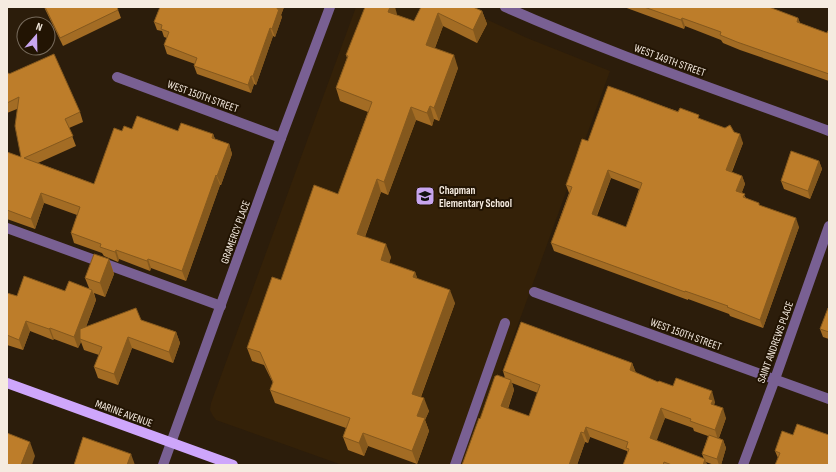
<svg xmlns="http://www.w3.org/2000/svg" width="836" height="472" font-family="'Sofia Sans Condensed',sans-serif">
  <rect width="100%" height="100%" fill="#2c1d0b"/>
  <path fill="#342108" d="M356 7H460L527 38 610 71 467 465H342L216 420 213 416 210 410 211 403Z"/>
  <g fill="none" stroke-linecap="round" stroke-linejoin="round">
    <g stroke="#796093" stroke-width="10">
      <path d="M505 7C611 54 721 91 829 131"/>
      <path d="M117 77 281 138"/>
      <path d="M7 228 221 306"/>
      <path d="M534 292 829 399"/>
      <path d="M163 465 281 138 330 7"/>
      <path d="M455 465 505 323"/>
      <path d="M743 465 775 379 829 226"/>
    </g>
    <path stroke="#cea6fb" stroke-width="10" d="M7 383 233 465"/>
  </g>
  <g fill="#a36c24" fill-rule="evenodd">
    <path d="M44 7H117L121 18 63 46Z"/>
    <path d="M160 7H284L281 15 282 17 275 37 273 36 256 85 254 84 251 93 197 74 194 66 195 64 167 54 164 45 167 38 164 37 162 31 157 30 154 22Z"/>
    <path d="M421 7 482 11 487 24 477 43 443 26 435 48 458 68 439 121 434 119 432 126 416 120 388 195 381 192 365 237 391 257 389 263 415 272 417 278 455 303 421 397 429 411 425 420 429 431 417 464 368 446 364 456 348 450 343 437 346 428 275 403 270 390 273 383 264 365 252 361 247 348 281 280 338 194 368 112 340 101 336 88 347 58 346 55 397 14V15L414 21Z"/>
    <path d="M624 7H774L773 9 798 18 800 23 827 33 829 29V81L740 50 723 43 721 40 685 26 684 29Z"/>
    <path d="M7 74H9L80 112 83 122 69 128 76 146 38 163 94 184 122 131 132 129 178 131 213 134 215 139 229 144 232 154 221 185H220L186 281 151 268 150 271 119 259 118 262 104 256 102 253 74 243 71 233 77 215 44 203 35 229 7 219V152L21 157 17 109 7 113Z"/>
    <path d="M625 93 700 119 734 132 743 143 732 172 742 176 745 184 742 192 746 198 799 227 763 328 730 316 729 314 688 299V300L554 251 551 243 569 193 566 185 588 141ZM611 178 639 189 626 227 597 216Z"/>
    <path d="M819 161 822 169 810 199 784 189 781 181Z"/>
    <path d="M109 259 114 274 105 297 94 293 96 300 86 327 141 320 176 332 180 343 173 363 132 348 118 385 98 378 94 367 99 355 84 350 81 342 78 348 54 339 53 340 30 331 23 350 7 345V293L17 296 89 288 85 278Z"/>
    <path d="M829 309V339L823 337 820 329Z"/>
    <path d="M632 363 636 373 658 382 715 402 714 405 726 418 719 438 723 440 726 448 721 465H714L706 462 707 465H623L628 453 627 451 590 437 588 443 585 442 577 465H462L480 419 505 378 503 371ZM512 383 538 393 529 416 508 409 514 390ZM665 418 693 428 694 431 708 436 702 454 704 459 656 440Z"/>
    <path d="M793 435 778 458 775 451Z"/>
  </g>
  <g fill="#84581d">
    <path d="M278 7H284L281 15 282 17 275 37 272 29Z"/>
    <path d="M389 7H395L397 14 393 25 388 12Z"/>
    <path d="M482 11 487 24 477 43 473 30Z"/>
    <path d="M438 13 443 26 431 58 426 45Z"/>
    <path d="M682 18 685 26 684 29 681 20Z"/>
    <path d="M798 18 801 26 797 22Z"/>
    <path d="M270 28 273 36 256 85 253 76Z"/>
    <path d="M454 55 458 68 439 121 434 108Z"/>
    <path d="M251 76 254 84 251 93 248 85Z"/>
    <path d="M430 106 434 119 432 126 427 113Z"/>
    <path d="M411 107 416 120 388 195 384 182Z"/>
    <path d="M213 134 217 144 212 138Z"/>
    <path d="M740 134 743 143 729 178 726 170Z"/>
    <path d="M229 144 232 154 221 185 217 176Z"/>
    <path d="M819 161 822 169 810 199 808 191Z"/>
    <path d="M608 170 611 178 594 222 592 214Z"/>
    <path d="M216 175 220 185 186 281 182 271Z"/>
    <path d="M742 176 745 184 739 199 736 191Z"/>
    <path d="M377 179 381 192 361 247 357 234Z"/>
    <path d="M41 193 44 203 35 229 31 219Z"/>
    <path d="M796 218 799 227 763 328 760 320Z"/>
    <path d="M386 244 391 257 386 273 381 260Z"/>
    <path d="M116 250 119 259 118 262 115 252Z"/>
    <path d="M109 259 114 274 105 297 100 283Z"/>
    <path d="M148 259 151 268 150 271 147 261Z"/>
    <path d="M415 272 420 285 413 277Z"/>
    <path d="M92 290 96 300 81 340 80 339 81 342 78 348 74 337Z"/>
    <path d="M450 290 455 303 417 407 412 394Z"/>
    <path d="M26 321 30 331 23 350 19 340Z"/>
    <path d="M50 328 54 339 53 340 49 329Z"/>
    <path d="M176 332 180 343 173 363 169 352Z"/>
    <path d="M128 337 132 348 118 385 114 374Z"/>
    <path d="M632 363 636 373 630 370Z"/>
    <path d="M511 380 514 390 505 416 501 406Z"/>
    <path d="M712 391 715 402 714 404 716 410 715 414 709 399Z"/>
    <path d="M424 398 429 411 425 420 429 431 417 464 412 451 417 416Z"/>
    <path d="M661 408 665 418 654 448 650 438Z"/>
    <path d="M723 408 726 418 718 440 715 430Z"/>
    <path d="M586 427 590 437 588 443 584 433Z"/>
    <path d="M581 432 585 442 577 465H569Z"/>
    <path d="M363 433 368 446 364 456 359 443Z"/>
    <path d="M723 440 726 448 721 465H719L717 459Z"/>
    <path d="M30 442 35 456 32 465H21Z"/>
    <path d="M131 454 135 465H127Z"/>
    <path d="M705 459 707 465H703Z"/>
  </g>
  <g fill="#bd7d2a" stroke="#84581d" fill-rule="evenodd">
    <path d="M45 7H117L118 10 60 38Z"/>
    <path d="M160 7H278L277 9H279L272 29 270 28 253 76H251L248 85 194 66 197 58 164 45 169 32 161 29 162 25 154 22Z"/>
    <path d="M365 7H390L388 12 414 21 421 7H473L482 11 473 30 438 13 426 45 454 55 434 108 430 106 427 113 411 107 384 182 377 179 357 234 386 244 381 260 415 272 413 277 450 290 412 394 424 398 417 416 425 418 412 451 363 433 359 443 343 437 350 418 270 390 273 382 260 352 247 348 272 277 281 280 314 185 338 194 372 102 336 88 348 56 346 55Z"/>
    <path d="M644 7H769L798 18 797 22 827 33 829 29V74L737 42 720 35 721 32 682 18 681 20Z"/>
    <path d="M54 54 80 112 65 119 73 136 24 158 94 184 114 128 122 131 124 126 132 129 137 116 178 131 181 123 213 134 212 138 229 144 217 176 216 175 182 271 148 259 147 261 116 250 115 252 100 247 101 244 71 233 80 207 41 193 31 219 7 210V152L21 157 15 126 19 97 7 103V74L9 73V74Z"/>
    <path d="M608 86 625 92 678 112 680 108 699 115 698 118 725 128 730 125 734 132 740 134 726 170 742 176 736 191 745 194 743 197 759 203V205L796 218 760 320 727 307 728 306 685 291V292L551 243 572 187 566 185 576 157 582 139 588 141ZM608 170 642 183 626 227 592 214Z"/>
    <path d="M791 151 819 161 808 191 781 181Z"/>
    <path d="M94 254 109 259 100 283 85 278Z"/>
    <path d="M24 276 65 291 69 281 92 290 74 337 50 328 49 329 26 321 19 340 7 335V293L17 296Z"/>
    <path d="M136 308 141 320 176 332 169 352 128 337 114 374 94 367 102 347 80 339V329Z"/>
    <path d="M828 308 829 309V332L820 329Z"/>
    <path d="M521 322 632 363 630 370 658 382 659 381 673 386 676 378 712 391 709 399 713 400 711 404 723 408 715 430 690 421 691 419 661 408 650 438 705 459 703 465H672L664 462 663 465H623L629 449 626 448 628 442 586 427 584 433 581 432 569 465H462L479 418 480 419 495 376H496L497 375 511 380 501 406 529 416 540 385 503 371Z"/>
    <path d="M797 424 829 435V465H775L780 453 775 451 782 431 793 435Z"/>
    <path d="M7 433 30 442 21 465H7Z"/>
    <path d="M709 435 723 440 717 459 702 454Z"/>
    <path d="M83 437 131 454 127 465H74Z"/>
  </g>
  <defs>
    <symbol id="school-square" viewBox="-11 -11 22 22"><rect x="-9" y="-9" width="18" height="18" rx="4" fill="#c8a6ef" stroke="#221403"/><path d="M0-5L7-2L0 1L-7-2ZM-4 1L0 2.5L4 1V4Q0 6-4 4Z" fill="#111"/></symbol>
  </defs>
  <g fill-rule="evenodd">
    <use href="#school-square" x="414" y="185" width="22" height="22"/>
  </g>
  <g text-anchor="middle" stroke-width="4" stroke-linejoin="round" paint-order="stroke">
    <g font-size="11" fill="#f5ebe0" stroke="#221403">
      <text transform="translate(670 60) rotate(20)" y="4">WEST 149TH STREET</text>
      <text transform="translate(203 96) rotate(20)" y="4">WEST 150TH STREET</text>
      <text transform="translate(235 232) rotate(-70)" y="4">GRAMERCY PLACE</text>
      <text transform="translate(686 334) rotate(20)" y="4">WEST 150TH STREET</text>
      <text transform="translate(775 342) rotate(-70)" y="4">SAINT ANDREWS PLACE</text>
      <text transform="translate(124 413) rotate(20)" y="4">MARINE AVENUE</text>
    </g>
    <g font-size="11" font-weight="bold" fill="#f5ebe0" stroke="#221403" text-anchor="start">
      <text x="439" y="194">Chapman<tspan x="439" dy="13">Elementary School</tspan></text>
    </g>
  </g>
  <rect width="836" height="472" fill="none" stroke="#f5ebe0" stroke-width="16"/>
  <g transform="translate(36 36) rotate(20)"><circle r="19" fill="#221403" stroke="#766a5b"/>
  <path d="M0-3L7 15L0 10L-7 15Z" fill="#c8a6ef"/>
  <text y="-6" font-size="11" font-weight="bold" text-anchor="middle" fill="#f5ebe0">N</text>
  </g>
</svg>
